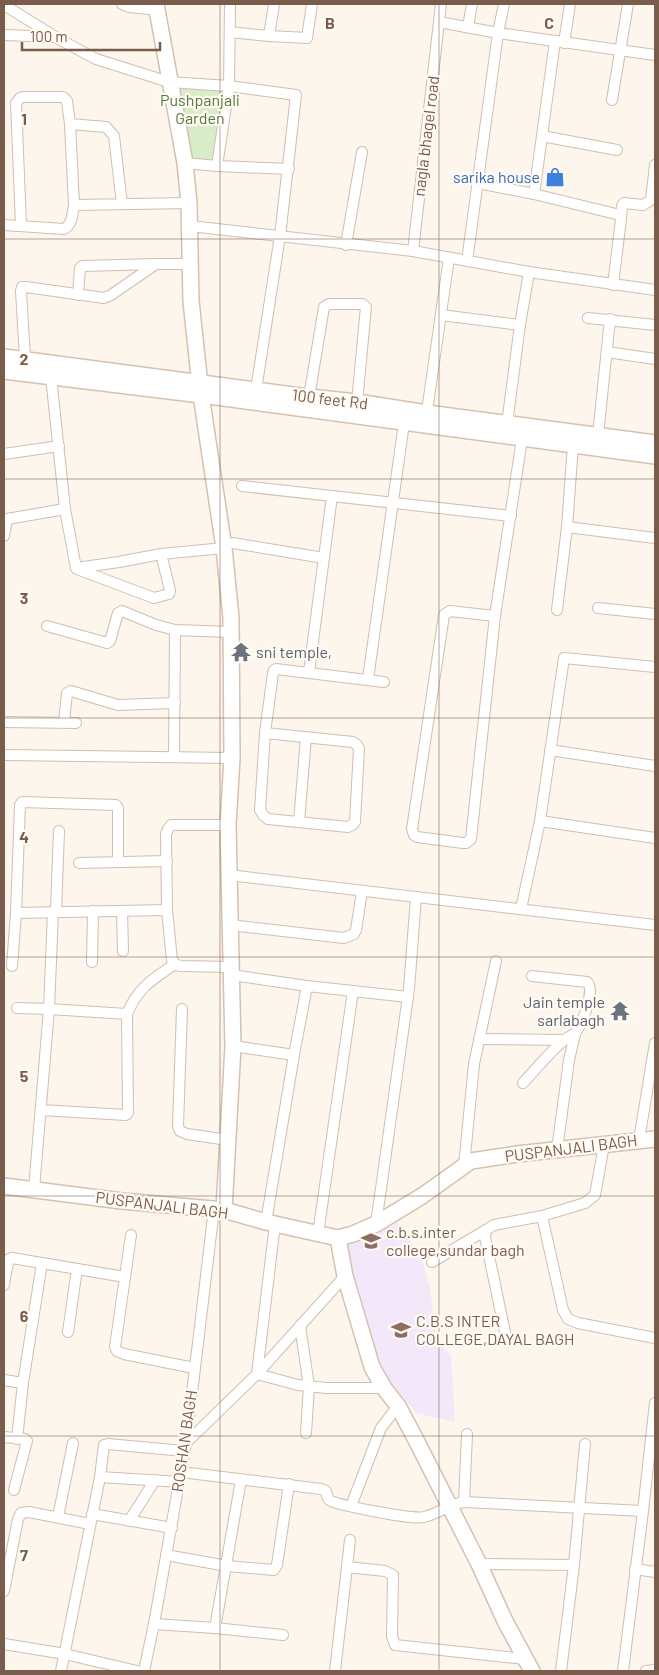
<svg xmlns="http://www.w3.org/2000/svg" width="659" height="1675" font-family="Barlow,sans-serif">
  <rect width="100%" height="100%" fill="#fdf6ec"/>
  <path fill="#f3e8fa" d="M398 1223 421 1257 430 1289 437 1342 451 1355 455 1422 416 1413 380 1368 362 1317 344 1247Z"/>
  <path fill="#d8ecc9" d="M169 82 229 86 217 166 185 163Z"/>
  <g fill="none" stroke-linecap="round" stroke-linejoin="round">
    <defs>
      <g id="street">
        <path d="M122 4 129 7 157 10"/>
        <path d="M4 5 54 36"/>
        <path d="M439 22 498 33 655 55"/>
        <path d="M468 27 472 4"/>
        <path d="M230 32 269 36 274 4"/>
        <path d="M4 35 55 37 96 59 169 82 229 86 296 95 280 236 256 390"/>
        <path d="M269 36 307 38 312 4"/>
        <path d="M564 43 570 4"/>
        <path d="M612 100 628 4"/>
        <path d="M542 136 617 150"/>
        <path d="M185 163 217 166 289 169"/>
        <path d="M217 166 229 86 230 4"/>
        <path d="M478 183 534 194 620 215 621 219 613 285"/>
        <path d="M534 194 555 41"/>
        <path d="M122 204 114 136 106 127 70 124 74 205 189 203"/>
        <path d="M621 217 622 206 624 203 643 205 651 200 655 165"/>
        <path d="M4 225 64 229C73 224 72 214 74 205"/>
        <path d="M21 225 16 103 20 98 23 97H63L67 101 70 124"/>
        <path d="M190 226 413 251 529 272 655 290"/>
        <path d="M346 245 362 152"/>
        <path d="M413 251 441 4"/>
        <path d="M467 261 498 33 504 4"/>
        <path d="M78 295 80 268 82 266 156 264H191"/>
        <path d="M441 315 520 325 529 272"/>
        <path d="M588 318 655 325"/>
        <path d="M607 352 655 359"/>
        <path d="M25 359 21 291 22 287H26L104 298 111 295 156 264"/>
        <path d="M51 377 65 509 76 568"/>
        <path d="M309 397 324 307 329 304H362L366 307 357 402"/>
        <path d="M426 418 449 258"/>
        <path d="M507 424 520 325"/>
        <path d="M598 435 610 319"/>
        <path d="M4 454 59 446"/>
        <path d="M242 486 511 516"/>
        <path d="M567 527 655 538"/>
        <path d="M4 536 7 519 65 509"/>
        <path d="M233 543 324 558"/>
        <path d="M76 568 119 562 161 554 224 548"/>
        <path d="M77 569 154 598 169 594 170 590 161 554"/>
        <path d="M598 608 655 614"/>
        <path d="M557 610 567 527 573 445"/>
        <path d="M495 616 450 611 444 615 412 829 414 835 417 837 463 843H466L471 839 495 616 522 439"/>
        <path d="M47 626 107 643 110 641 118 613 122 611 156 625 175 630 231 632"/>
        <path d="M309 672 332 496"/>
        <path d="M368 679 404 423"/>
        <path d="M4 722 76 723"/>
        <path d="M64 722 67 693 71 691 118 705 175 703"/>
        <path d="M265 733 353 742 357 745 359 749 355 822 352 825 348 827 268 819 263 815 260 810 265 733 273 673 274 670 276 669 384 682"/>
        <path d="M550 750 655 766"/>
        <path d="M4 755 232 758"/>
        <path d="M174 757 175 630"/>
        <path d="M540 821 655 838"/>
        <path d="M299 822 306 737"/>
        <path d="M79 863 167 861"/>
        <path d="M229 875 655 925"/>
        <path d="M521 909 540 821 564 658 655 667"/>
        <path d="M167 910 172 960 175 964 180 966 232 967"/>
        <path d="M56 911 59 831"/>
        <path d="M122 911 123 951"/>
        <path d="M16 913 20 805 22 802 116 805 118 808V862"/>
        <path d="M230 925 344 938 354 934 356 930 362 891"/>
        <path d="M92 962 93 911"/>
        <path d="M12 966 16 913 167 910 166 834 168 829 171 825H228"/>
        <path d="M232 975 307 986 408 997"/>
        <path d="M17 1008 49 1009 53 912"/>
        <path d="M182 1009 178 1126 180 1131 187 1134 228 1140"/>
        <path d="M127 1014C138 987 152 980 175 964"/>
        <path d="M479 1039 564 1040"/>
        <path d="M233 1046 294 1055 266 1222"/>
        <path d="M294 1055 307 986"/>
        <path d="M523 1083C536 1069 549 1053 563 1041 567 1037 573 1036 576 1032 582 1023 596 990 587 982L532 976"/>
        <path d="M639 1140 655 1043"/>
        <path d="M557 1150 569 1060 575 1034"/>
        <path d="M464 1166 474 1064 496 961"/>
        <path d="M34 1189 49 1009 127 1014 128 1113 126 1115 41 1110"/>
        <path d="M542 1216 563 1310 568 1319 578 1323 655 1338"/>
        <path d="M376 1224 409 989 416 897"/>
        <path d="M318 1234 353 991"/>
        <path d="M432 1262 486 1230"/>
        <path d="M4 1272H6L9 1259 12 1258 125 1277 131 1235"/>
        <path d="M345 1276 257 1374 298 1385 326 1388H384"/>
        <path d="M125 1277 115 1347 117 1351 124 1354 194 1368"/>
        <path d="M4 1285 6 1272"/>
        <path d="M300 1326 309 1386 306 1433"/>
        <path d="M68 1332 77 1269"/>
        <path d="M506 1337 485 1237 486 1230 494 1225 542 1216 585 1203 595 1195 604 1145"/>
        <path d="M4 1380 23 1383 42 1263"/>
        <path d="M4 1437 25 1439 27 1441 14 1490"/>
        <path d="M17 1439 23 1383"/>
        <path d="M186 1443 257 1374 275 1224"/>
        <path d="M181 1472 321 1489 326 1491C327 1496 327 1499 331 1501 343 1506 413 1520 424 1517 438 1514 449 1504 464 1502L643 1511 623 1671"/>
        <path d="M180 1482 100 1477 104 1445 108 1444 184 1451"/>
        <path d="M464 1502 467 1434"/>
        <path d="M351 1506 381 1428 398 1406"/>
        <path d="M643 1511 655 1403"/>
        <path d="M92 1514 172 1528"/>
        <path d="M58 1517 73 1443"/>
        <path d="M129 1521 155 1480"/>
        <path d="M166 1555 227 1566 274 1570 277 1565 289 1484"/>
        <path d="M479 1564 574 1565"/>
        <path d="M347 1567 350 1540"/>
        <path d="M635 1569 655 1572"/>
        <path d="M4 1591 18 1519 21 1513 29 1512 90 1524"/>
        <path d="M154 1624 215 1628 241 1480"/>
        <path d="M215 1628 283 1635"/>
        <path d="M4 1644 65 1654 137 1671"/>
        <path d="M61 1671 100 1477"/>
        <path d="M144 1671 154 1624 186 1443 214 1209"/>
        <path d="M335 1671 347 1567 385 1571 393 1575 392 1636 395 1645 525 1659"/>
        <path d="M561 1671 574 1565 585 1444"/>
        <path d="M646 1671 655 1670"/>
      </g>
      <g id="secondary">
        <path d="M156 4 185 163 189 203 191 301 201 395 224 548 231 618 232 758 228 825 233 1046 224 1210"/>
        <path d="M4 357 309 397 357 402 427 413 655 443"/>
        <path d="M4 371 201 395 655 456"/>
        <path d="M4 1186 122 1201 224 1210 266 1222 338 1238 353 1234 376 1224 422 1196 471 1161 517 1154 655 1139"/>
        <path d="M338 1238 345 1276 372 1367 384 1388 398 1406 415 1438 479 1564 505 1621 532 1671"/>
      </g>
    </defs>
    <use href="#street" stroke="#d1beb0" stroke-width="12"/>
    <use href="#secondary" stroke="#d6c0b0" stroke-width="18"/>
    <use href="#street" stroke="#fff" stroke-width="10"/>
    <use href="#secondary" stroke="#fff" stroke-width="15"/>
  </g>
  <path fill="none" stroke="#7a5c4d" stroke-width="1" stroke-opacity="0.55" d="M220 4V1671M439 4V1671M4 239H655M4 479H655M4 718H655M4 957H655M4 1196H655M4 1436H655"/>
  <defs>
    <symbol id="shop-bare" viewBox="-9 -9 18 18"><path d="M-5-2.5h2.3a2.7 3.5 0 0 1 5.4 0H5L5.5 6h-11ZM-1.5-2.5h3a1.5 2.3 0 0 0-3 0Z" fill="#3f7fe0" stroke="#fffaf3" stroke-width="2.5" paint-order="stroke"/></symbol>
    <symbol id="temple-bare" viewBox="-9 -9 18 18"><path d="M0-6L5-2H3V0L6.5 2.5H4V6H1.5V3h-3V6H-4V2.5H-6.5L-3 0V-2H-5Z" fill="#6b7280" stroke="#fffaf3" stroke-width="2.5" paint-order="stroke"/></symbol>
    <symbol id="university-bare" viewBox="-9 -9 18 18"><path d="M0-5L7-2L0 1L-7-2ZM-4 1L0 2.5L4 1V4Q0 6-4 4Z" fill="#8d6e63" stroke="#fffaf3" stroke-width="2.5" paint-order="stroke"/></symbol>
  </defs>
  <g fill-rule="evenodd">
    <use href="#shop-bare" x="541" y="163" width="28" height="28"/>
    <use href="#temple-bare" x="227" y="638" width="28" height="28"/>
    <use href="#temple-bare" x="606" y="997" width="28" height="28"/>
    <use href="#university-bare" x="357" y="1227" width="28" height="28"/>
    <use href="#university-bare" x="387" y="1316" width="28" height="28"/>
  </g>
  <g text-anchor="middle" stroke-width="4.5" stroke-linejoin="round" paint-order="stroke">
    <g font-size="16" fill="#537a41" stroke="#fffaf3">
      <text x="200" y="106">Pushpanjali<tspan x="200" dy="18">Garden</tspan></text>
    </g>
    <g font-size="16" fill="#7a5c4d" stroke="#fffaf3">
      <text transform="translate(426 136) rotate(-83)" y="6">nagla bhagel road</text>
      <text transform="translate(330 399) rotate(7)" y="6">100 feet Rd</text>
      <text transform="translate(571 1148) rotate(-7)" y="6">PUSPANJALI BAGH</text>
      <text transform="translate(162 1205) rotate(7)" y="6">PUSPANJALI BAGH</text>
      <text transform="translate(184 1441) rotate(-82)" y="6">ROSHAN BAGH</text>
    </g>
    <g font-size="16" fill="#366cbe" stroke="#fffaf3" text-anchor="end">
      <text x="540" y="183">sarika house</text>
    </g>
    <g font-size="16" fill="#5b616d" stroke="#fffaf3" text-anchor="start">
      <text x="256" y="658">sni temple,</text>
      <text x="605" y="1008" text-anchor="end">Jain temple<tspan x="605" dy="18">sarlabagh</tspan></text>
    </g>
    <g font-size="16" fill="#785e54" stroke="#fffaf3" text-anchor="start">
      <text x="386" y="1238">c.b.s.inter<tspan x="386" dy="18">college,sundar bagh</tspan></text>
      <text x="416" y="1327">C.B.S INTER<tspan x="416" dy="18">COLLEGE,DAYAL BAGH</tspan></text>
    </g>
  </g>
  <g font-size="16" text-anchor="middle" font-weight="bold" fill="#7a5c4d" stroke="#fffaf3" stroke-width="4.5" stroke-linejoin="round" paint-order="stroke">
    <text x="330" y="29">B</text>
    <text x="549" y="29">C</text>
    <text x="24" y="125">1</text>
    <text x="24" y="365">2</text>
    <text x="24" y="604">3</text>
    <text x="24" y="843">4</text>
    <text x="24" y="1082">5</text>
    <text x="24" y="1322">6</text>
    <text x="24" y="1561">7</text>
  </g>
  <rect width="659" height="1675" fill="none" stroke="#7a5c4d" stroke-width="10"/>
  <path d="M22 42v8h138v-8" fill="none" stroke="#7a5c4d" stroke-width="2.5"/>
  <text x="30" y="42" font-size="15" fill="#7a5c4d" stroke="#fffaf3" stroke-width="4" paint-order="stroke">100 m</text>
</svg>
